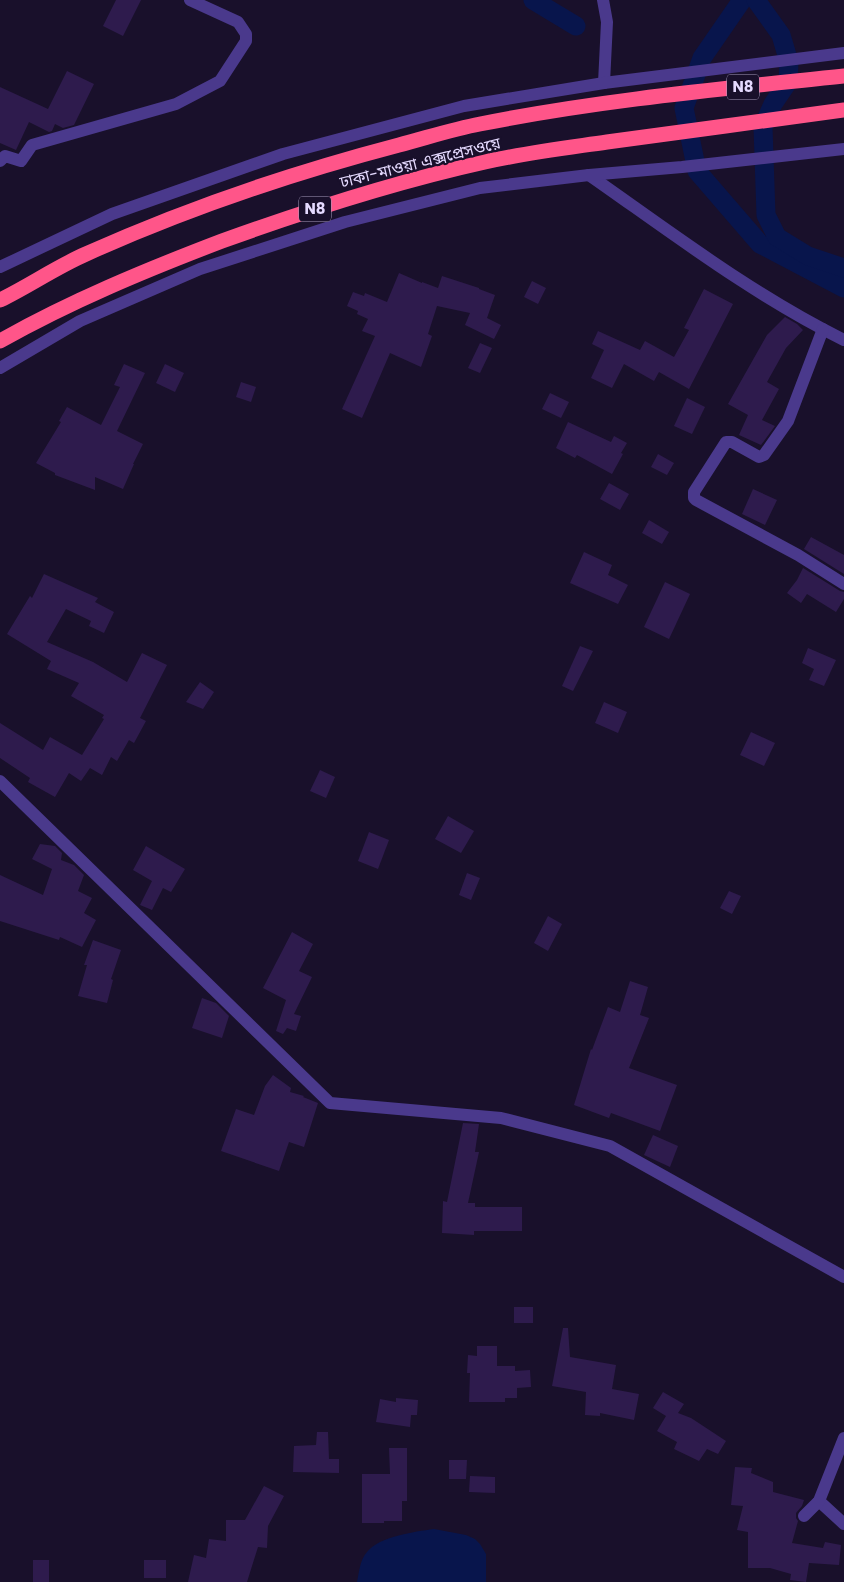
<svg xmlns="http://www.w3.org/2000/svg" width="844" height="1582" font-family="Poppins,'Noto Sans Bengali',sans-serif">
<rect width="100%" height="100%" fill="#19102b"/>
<path fill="#08154c" d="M434,1529L466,1535L475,1539L480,1544L486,1554V1582H357C359,1573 360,1559 367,1552C380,1536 414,1532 434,1529Z"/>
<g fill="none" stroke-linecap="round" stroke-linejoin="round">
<g stroke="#08154c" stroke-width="19">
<path d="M533,0L576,26"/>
<path d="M742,0L702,58L684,108L697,171L760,244L844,288"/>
<path d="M756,0L781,35L789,62L788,82L773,104L763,127L766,215L777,237L808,256L844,268"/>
</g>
</g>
<g fill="#2e1b4d">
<path d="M116,0H141L123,36L103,26Z"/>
<path d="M67,71L94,84L74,125L63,128L55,124L52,131L49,132L29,122L16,150L0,143V87L48,109Z"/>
<path d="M399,273L422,283V282L438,288L442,276L479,288V289L495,295L487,318L501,325L494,339L465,325L470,313L437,306L428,334L432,336L421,367L390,353L362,418L342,409L375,336L362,331L368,319L357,314L358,311L347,306L353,292L364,296L365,293L387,302Z"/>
<path d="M532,281L546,288L538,304L524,297Z"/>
<path d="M704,289L733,304L689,389L659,372L654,381L624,364L612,388L591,378L604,350L592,344L598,331L640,350L645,341L674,357L689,330L684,328Z"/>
<path d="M785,317L797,324L803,330L786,348L767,382L779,389L762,420L775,426L761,445L739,435L748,415L728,404L767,335Z"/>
<path d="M480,343L492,348L480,373L468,368Z"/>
<path d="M124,364L145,373L117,431L143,444L133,464H134L123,489L95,477V490L55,475V473L36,463L61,422L59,421L67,407L101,425L120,387L114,385Z"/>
<path d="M165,364L184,373L175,392L156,383Z"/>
<path d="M241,382L256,387L251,402L236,397Z"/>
<path d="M550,393L569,402L561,418L542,409Z"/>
<path d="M687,398L705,407L692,434L674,426Z"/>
<path d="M568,422L611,442L614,436L627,443L621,453L623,454L612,474L577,455L575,458L556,448Z"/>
<path d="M658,454L674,463L667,475L651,467Z"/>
<path d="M609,483L629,494L620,510L600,499Z"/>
<path d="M753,489L777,500L765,525L742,514Z"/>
<path d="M649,520L669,532L662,544L642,533Z"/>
<path d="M811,537L844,555V574L804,549Z"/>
<path d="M584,552L612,565L608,575L628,585L618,604L570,583Z"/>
<path d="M803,568L840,591L844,592V599L836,612L807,594L801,603L787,593L797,580Z"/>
<path d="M44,574L98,598L95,602L114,612L104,633L89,626L91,621L66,609L47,642L93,662L127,682L142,653L167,665L140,718L146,721L134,743L129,740L117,761L111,757L102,775L90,768L81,781L69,773L55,797L28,782L30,778L0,758V723L43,750L50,737L82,755L104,719L102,718L104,715L71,696L79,683L47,669L51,661L7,634L30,596L32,598Z"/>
<path d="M665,582L690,594L669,639L644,627Z"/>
<path d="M580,646L593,651L573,691L562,686Z"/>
<path d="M808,648L836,660L824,686L809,680L814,669L802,663Z"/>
<path d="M200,682L214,692L203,709L186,702Z"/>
<path d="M604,702L627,712L618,733L595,723Z"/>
<path d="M751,732L775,743L764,766L740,755Z"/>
<path d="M320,770L335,777L326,798L310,791Z"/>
<path d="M448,816L474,831L461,853L435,839Z"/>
<path d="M369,832L389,840L378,869L358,861Z"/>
<path d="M40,844L55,846L62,853L61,860L74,865L84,875L78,891L92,898L84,913L96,920L82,947L60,937L59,940L0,921V875L43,895L52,869L32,859Z"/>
<path d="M146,846L185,869L171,892L163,888L152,910L140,905L152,881L133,870Z"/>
<path d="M467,873L480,878L471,900L459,895Z"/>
<path d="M729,891L741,896L732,914L720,908Z"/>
<path d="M548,916L562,924L548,951L534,943Z"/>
<path d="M292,932L313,944L299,971L312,977L294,1014L301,1016L296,1031L287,1028L283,1034L276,1031L286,1000L263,988Z"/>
<path d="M93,940L121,950L111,979L113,980L107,1003L78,996L87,965H84Z"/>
<path d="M630,981L648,987L640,1015L649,1018L629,1068L677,1085L660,1131L611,1113L609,1118L574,1105L591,1049L592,1050L608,1007L620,1012Z"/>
<path d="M202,998L216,1003L229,1016L222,1038L192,1028Z"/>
<path d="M273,1075L291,1088L290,1092L304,1096L303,1097L318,1103L304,1147L289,1142L279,1171L221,1151L236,1109L254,1115L265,1086Z"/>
<path d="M463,1123L479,1124L475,1152H479L468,1203H475V1207H522V1231H474V1235L442,1233L443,1201L447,1202Z"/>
<path d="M653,1135L678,1146L670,1167L644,1155Z"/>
<rect x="514" y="1307" width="19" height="16"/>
<path d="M563,1328H568L570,1357L616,1365L612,1389L639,1394L634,1420L600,1413V1416L585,1415L586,1392L552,1386Z"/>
<path d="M477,1346H497V1366H515V1371L530,1370L531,1387L517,1388V1398H505V1402H469L470,1373H467L468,1355L477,1356Z"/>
<path d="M663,1392L684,1404L678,1413L691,1418L726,1441L718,1454L707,1449L699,1461L674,1449L677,1442L657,1431L666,1416L653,1408Z"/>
<path d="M396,1398L418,1400L417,1415H411L410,1427L376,1422L380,1399L396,1402Z"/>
<path d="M317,1432H328L329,1459H339V1473L293,1472L294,1446L316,1445Z"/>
<path d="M389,1448H407V1501H402V1521H384V1523H362V1474H390Z"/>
<path d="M449,1460H467L466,1479H449Z"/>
<path d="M735,1467L752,1468L751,1473L773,1482V1492L804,1500L802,1506L796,1513V1518L798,1521L792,1543L823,1548L825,1542L841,1545L839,1565L809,1563L806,1582L790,1580L791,1574L770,1568H748V1532L737,1530L743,1506L731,1505Z"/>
<path d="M470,1476L495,1477V1493L469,1492Z"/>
<path d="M264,1486L284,1496L268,1526L267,1548L258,1547L247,1582H188L194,1555L206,1558L209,1539L226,1541V1520H245Z"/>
<rect x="33" y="1560" width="16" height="22"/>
<rect x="144" y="1560" width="22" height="18"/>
</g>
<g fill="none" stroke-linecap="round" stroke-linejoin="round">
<g stroke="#4a398c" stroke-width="12">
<path d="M603,0L607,22L604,83"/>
<path d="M0,161L5,156L21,161L32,145L176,104L220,81L246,41V34L238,22L190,0"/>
<path d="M589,175C672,233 753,295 844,340"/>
<path d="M0,267L112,214L283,154L464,106L604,83L844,53"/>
<path d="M823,329L788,421L764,455L759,457L732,442H726L694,492V498L696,500L798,555L844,584"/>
<path d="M0,368L80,321L200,269L345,222L480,188L589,175L682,167L844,149"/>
<path d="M0,781L330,1103L501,1118L610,1146L844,1277"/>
<path d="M819,1501L844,1524"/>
<path d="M804,1516L819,1501L844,1438"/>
</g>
<g stroke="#ff5589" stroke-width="15">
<path d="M0,300C29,286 56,267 86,254C186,209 292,173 399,145C426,138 453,129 480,124C600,100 722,89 844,76"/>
<path d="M0,341C71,301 146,270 222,241C308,210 395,182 485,162C525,153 566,148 607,142C686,131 765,121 844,110"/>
</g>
</g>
<g text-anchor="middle" stroke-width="4.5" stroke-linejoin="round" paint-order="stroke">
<g fill="#19102b" stroke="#a89dbf" stroke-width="1">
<rect x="727" y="74.5" width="32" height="25" rx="4"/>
<rect x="299" y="196.5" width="32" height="25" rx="4"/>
</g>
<g font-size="15" font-weight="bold" fill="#e5daff">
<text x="743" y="92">N8</text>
<text x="315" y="214">N8</text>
</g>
<g font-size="16" fill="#e5daff" stroke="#19102b">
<text transform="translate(420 162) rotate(-14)" y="6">ঢাকা-মাওয়া এক্সপ্রেসওয়ে</text>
</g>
</g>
</svg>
